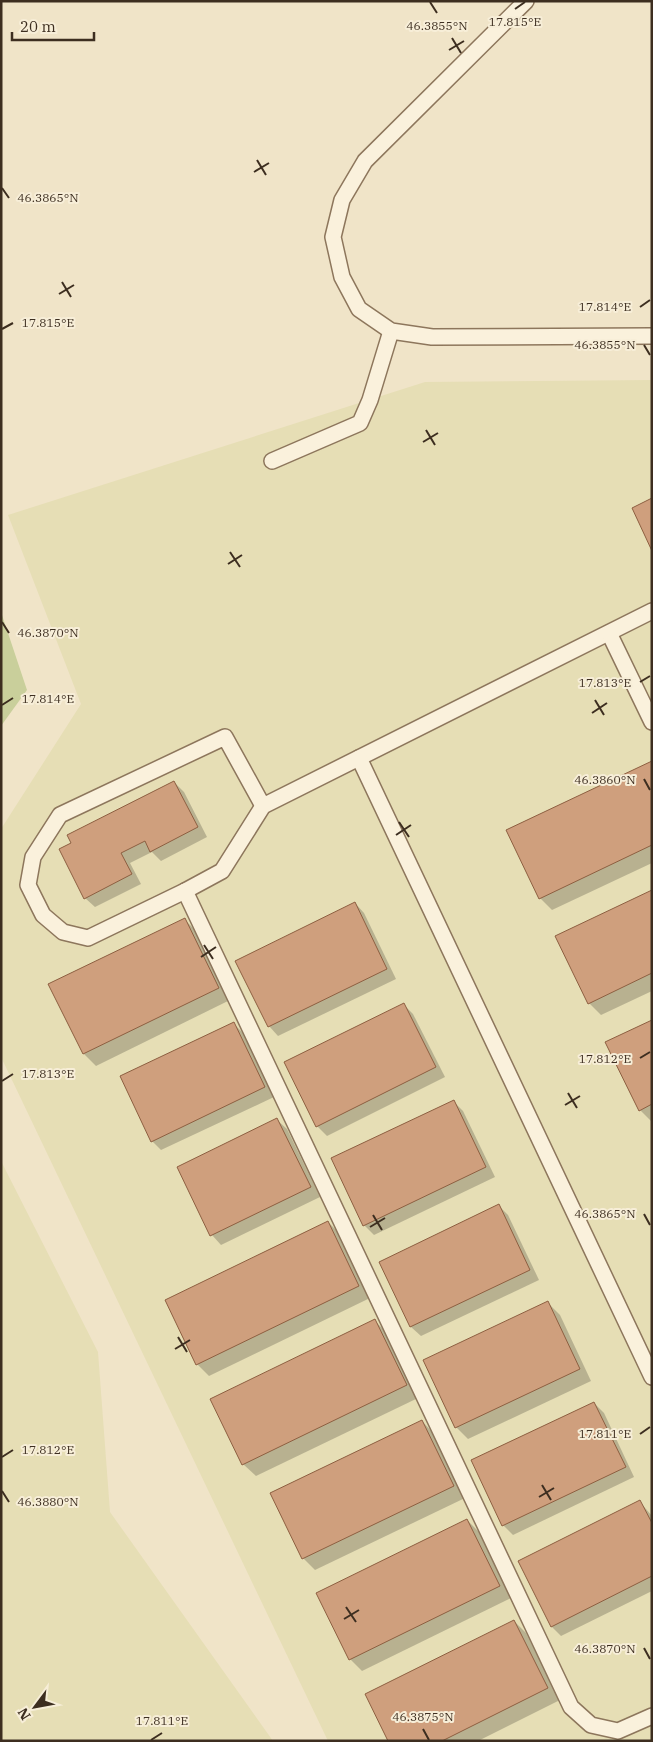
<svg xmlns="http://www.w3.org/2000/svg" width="653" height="1742" font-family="'IBM Plex Serif',serif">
<rect width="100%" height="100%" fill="#f0e4c8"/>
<g fill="#e6deb5">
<path d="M652,380V1741H328L1,1057V829L81,704L8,515L425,382Z"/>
<path d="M1,1161L98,1352L110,1512L273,1741H1Z"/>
</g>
<path fill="#c9cf9b" d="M1,612L27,690L1,726Z"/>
<g fill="#0003">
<path d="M652,762V863L552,910L540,898Z"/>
<path d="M174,782L184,792L207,837L161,861L152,852L130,863L141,884L95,907L85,898Z"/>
<path d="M652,892V991L601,1015L589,1003Z"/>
<path d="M355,903L364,913L396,979L278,1036L269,1026Z"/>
<path d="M184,919L196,931L230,1000L96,1066L84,1054Z"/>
<path d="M403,1004L413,1014L445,1077L327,1136L317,1126Z"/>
<path d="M652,1021V1122L640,1110Z"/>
<path d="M234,1024L243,1033L274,1097L161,1150L152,1141Z"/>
<path d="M454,1102L463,1111L495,1177L374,1235L364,1225Z"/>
<path d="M277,1120L287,1129L320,1197L221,1245L212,1235Z"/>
<path d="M499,1206L508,1215L539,1280L421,1336L411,1327L380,1262Z"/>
<path d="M328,1222L340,1234L370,1298L209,1376L197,1364Z"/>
<path d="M548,1303L560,1315L591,1381L468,1439L456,1427Z"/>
<path d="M375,1321L387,1333L418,1398L256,1476L243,1464Z"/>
<path d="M594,1403L604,1413L634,1477L513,1535L503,1525Z"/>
<path d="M422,1421L434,1434L465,1498L315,1570L303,1558Z"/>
<path d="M640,1502L652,1516V1591L561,1636L552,1627Z"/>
<path d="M467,1520L479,1532L511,1598L362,1671L350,1659Z"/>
<path d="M514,1621L526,1633L560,1700L478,1741H390Z"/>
</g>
<g fill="#cf9f7d" stroke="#8d5f41">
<path d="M652,498V551L632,508Z"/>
<path d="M652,761V845L539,899L506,830Z"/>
<path d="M174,781L198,827L150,852L145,841L121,853L132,874L84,899L59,849L71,843L67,835Z"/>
<path d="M652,890V973L588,1004L555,936Z"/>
<path d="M355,902L387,969L268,1027L235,961Z"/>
<path d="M185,918L219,988L83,1054L48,984Z"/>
<path d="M404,1003L436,1067L316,1127L284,1062Z"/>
<path d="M652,1020V1104L639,1111L605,1042Z"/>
<path d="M234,1022L265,1087L151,1142L120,1076Z"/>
<path d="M454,1100L486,1167L363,1226L331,1158Z"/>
<path d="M277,1118L311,1187L210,1236L177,1167Z"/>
<path d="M499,1204L530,1270L410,1327L379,1262Z"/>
<path d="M328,1221L359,1286L196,1365L165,1300Z"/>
<path d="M548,1301L580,1369L455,1428L423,1360Z"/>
<path d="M375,1319L407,1385L242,1465L210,1399Z"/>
<path d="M594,1402L626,1467L502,1526L471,1460Z"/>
<path d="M422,1420L454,1486L302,1559L270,1493Z"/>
<path d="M640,1500L652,1523V1576L551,1627L518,1561Z"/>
<path d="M467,1519L500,1586L349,1660L316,1593Z"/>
<path d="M514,1620L548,1688L442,1741H388L365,1694Z"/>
</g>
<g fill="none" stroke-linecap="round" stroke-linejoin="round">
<g stroke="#8d765c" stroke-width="18">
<g id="service">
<path d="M526,1L365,161L342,200L333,237L342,277L359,309L391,331L432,337L652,336"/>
<path d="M272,461L360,423L370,400L391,331"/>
<path d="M652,611L263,806L222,871L185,891L571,1707L591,1725L618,1731L652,1716"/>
<path d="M609,633L652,722"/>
<path d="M359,758L652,1377"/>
<path d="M185,891L88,938L63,932L43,915L28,885L33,857L60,815L225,737L263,806"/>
</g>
</g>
<use href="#service" stroke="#faf1dc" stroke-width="15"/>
</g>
<path fill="none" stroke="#3d2e20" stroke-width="2" d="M430,2L437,13M515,9L525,2M452,38L461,53M449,50L464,41M257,160L266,175M254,172L269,163M2,188L9,198M62,282L71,297M59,294L74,285M640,307L650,300M2,329L13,323M644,345L650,355M426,430L435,445M423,442L438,433M230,552L240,567M228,564L242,555M2,622L9,633M640,682L650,676M595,700L604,715M2,705L13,698M592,713L607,703M644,779L650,790M399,822L409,837M396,835L411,825M204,945L213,959M201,957L216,947M640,1058L650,1052M2,1081L13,1074M568,1093L577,1108M565,1105L580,1096M644,1214L650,1225M373,1215L382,1230M370,1227L385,1218M178,1337L187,1352M175,1349L190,1340M640,1434L650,1427M2,1457L13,1450M542,1485L551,1500M2,1491L9,1502M539,1497L554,1488M346,1607L356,1622M344,1619L359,1610M644,1648L650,1659M423,1729L429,1740M151,1740L162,1733"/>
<g font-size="12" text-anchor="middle" fill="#3d2e20" stroke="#f7eed8" stroke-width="4" stroke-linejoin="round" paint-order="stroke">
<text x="515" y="26">17.815°E</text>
<text x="437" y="30">46.3855°N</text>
<text x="48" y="202">46.3865°N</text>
<text x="605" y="311">17.814°E</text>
<text x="48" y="327">17.815°E</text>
<text x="605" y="349">46.3855°N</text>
<text x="48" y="637">46.3870°N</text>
<text x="605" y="687">17.813°E</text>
<text x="48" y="703">17.814°E</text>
<text x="605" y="784">46.3860°N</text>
<text x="605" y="1063">17.812°E</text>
<text x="48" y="1078">17.813°E</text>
<text x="605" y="1218">46.3865°N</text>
<text x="605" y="1438">17.811°E</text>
<text x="48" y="1454">17.812°E</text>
<text x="48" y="1506">46.3880°N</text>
<text x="605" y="1653">46.3870°N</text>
<text x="423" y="1721">46.3875°N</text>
<text x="162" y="1725">17.811°E</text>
</g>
<rect width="653" height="1742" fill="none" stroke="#3d2e20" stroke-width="5"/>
<g transform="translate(35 1707) rotate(238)" stroke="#f7eed8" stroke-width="4" paint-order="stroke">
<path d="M0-4L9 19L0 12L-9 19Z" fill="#3d2e20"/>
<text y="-8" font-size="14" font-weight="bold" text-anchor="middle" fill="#3d2e20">N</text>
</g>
<path d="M12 32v8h82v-8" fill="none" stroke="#3d2e20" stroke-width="2.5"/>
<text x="20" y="32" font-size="15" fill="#3d2e20" stroke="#f7eed8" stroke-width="4" paint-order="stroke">20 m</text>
</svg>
